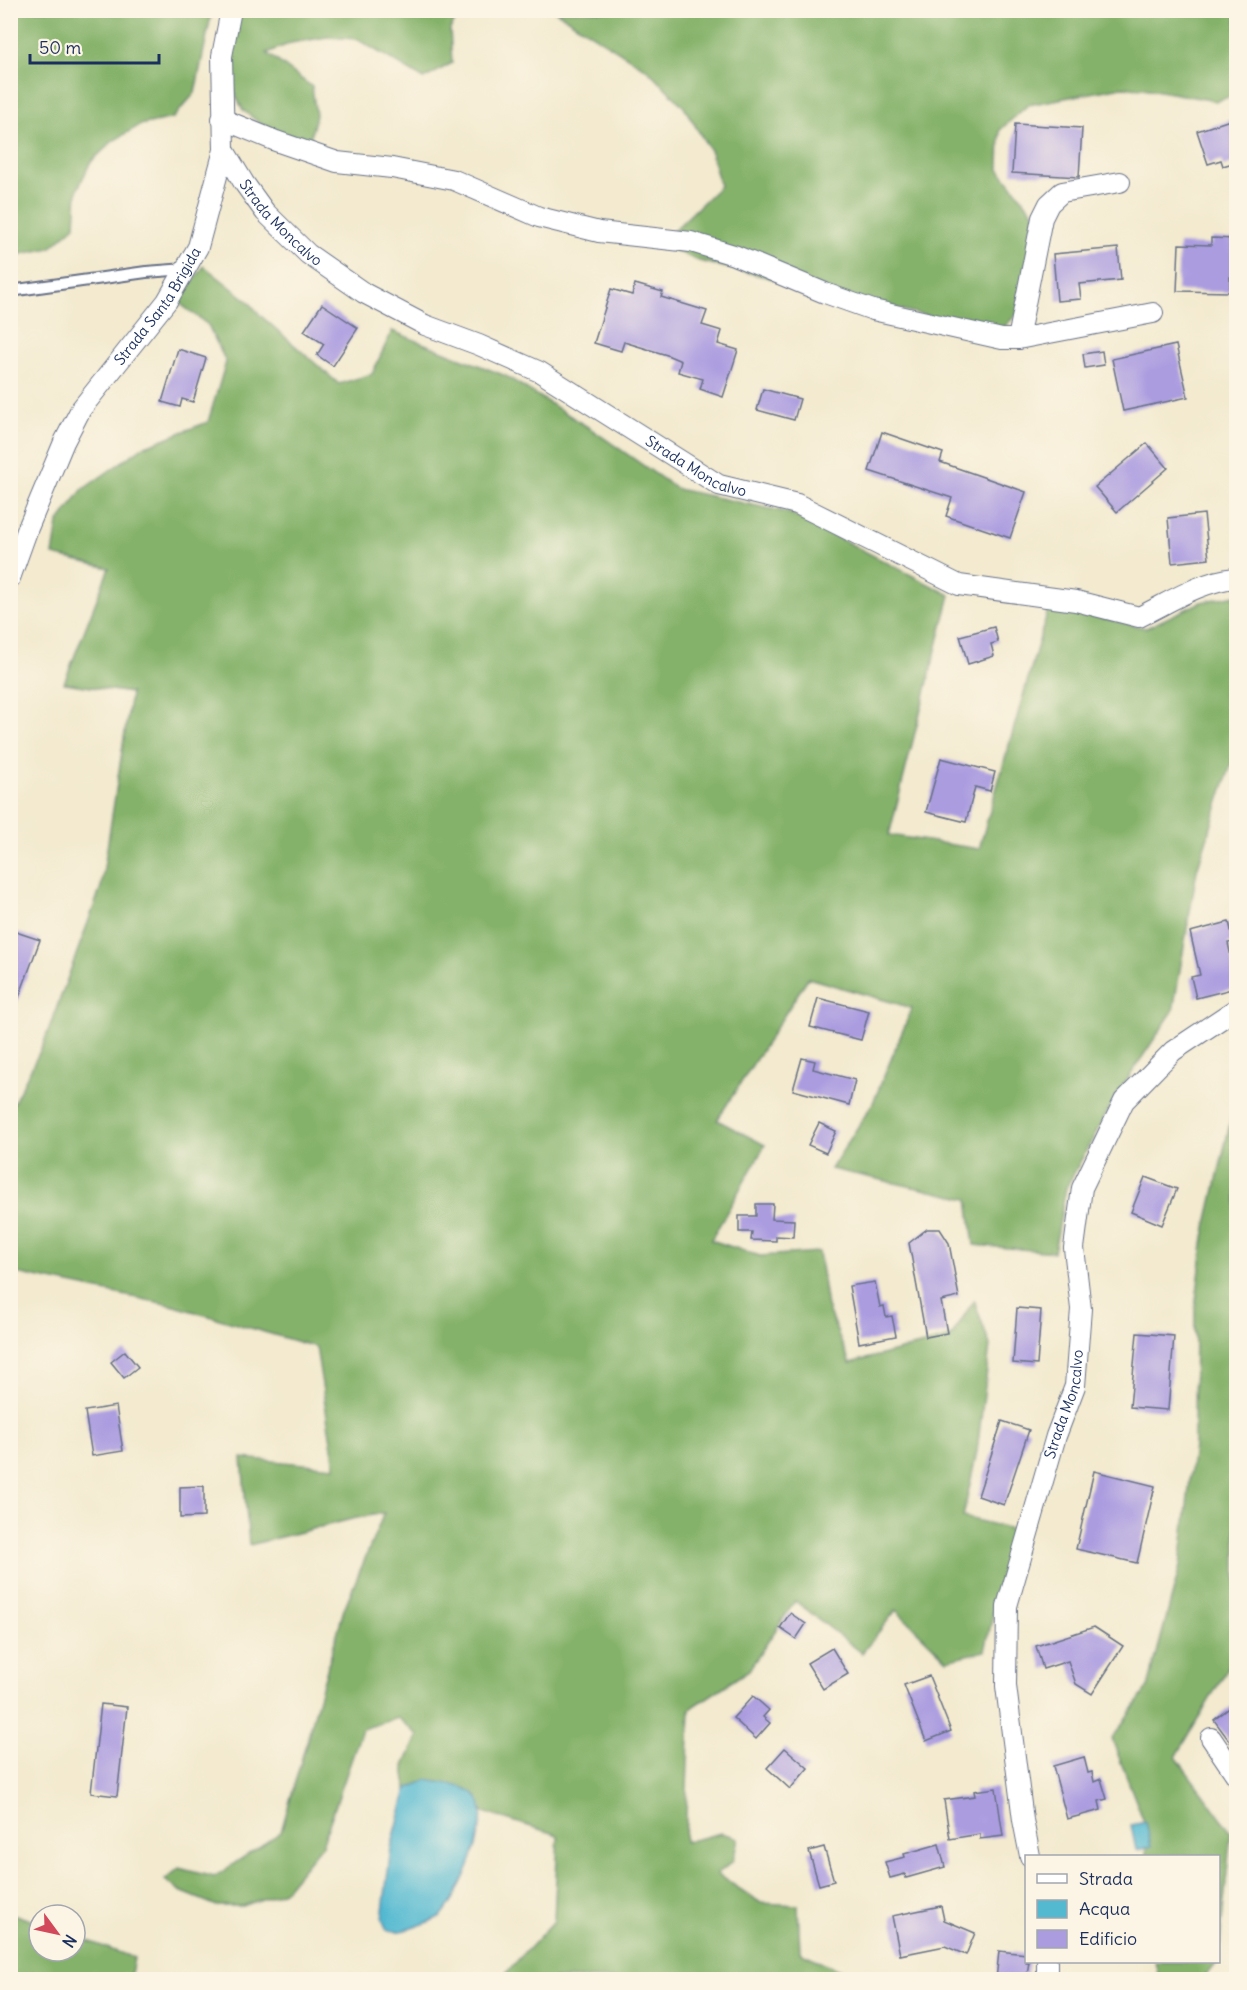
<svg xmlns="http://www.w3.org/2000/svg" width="1247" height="1990" font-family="Delius,sans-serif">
<rect width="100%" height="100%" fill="#fcf5e5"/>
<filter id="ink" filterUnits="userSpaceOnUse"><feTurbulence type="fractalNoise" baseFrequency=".0167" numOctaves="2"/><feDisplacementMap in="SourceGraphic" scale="12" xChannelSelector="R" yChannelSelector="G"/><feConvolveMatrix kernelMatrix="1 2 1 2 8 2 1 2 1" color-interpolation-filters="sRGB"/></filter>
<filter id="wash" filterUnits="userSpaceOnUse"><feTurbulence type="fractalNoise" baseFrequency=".008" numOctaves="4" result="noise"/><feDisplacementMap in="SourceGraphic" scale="24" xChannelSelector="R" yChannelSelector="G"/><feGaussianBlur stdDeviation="1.35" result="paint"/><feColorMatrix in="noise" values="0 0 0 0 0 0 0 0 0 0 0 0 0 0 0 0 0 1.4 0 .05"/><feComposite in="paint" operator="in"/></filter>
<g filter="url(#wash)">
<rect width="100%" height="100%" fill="#f3eacf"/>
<g fill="#85b26b" stroke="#507064" stroke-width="1.5">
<path d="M11,10L212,11L195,93L173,118L140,125L113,141L90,163L77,191L75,226L50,248L11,256Z"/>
<path d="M240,11H461L450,29L452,63L424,79L357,39L327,37L291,43L267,53L312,87L316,115L308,148L271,132L243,110L232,88L231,40Z"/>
<path d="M555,11H1236V95L1216,101L1143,88L1122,87L1028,105L1000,130L999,169L1036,216L1018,313L998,333L699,261L660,244L720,186L711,152L684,107L648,70Z"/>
<path d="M204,266L248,301L260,315L339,384L372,374L392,331L506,376L591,429L677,489L790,513L950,595L889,835L979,849L1049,606L1146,628L1201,602L1236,595V749L1197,870L1173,1011L1115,1098L1066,1188L1054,1252L974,1245L968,1199L831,1169L873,1103L912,1008L808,978L717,1120L765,1145L711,1240L760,1256L819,1252L827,1307L850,1363L951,1337L974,1300L990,1345L977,1451L963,1517L1012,1529L985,1651L947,1660L896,1610L862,1653L795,1601L749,1670L690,1709L685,1842L721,1833L738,1838L733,1861L717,1874L761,1903L798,1905L800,1952L854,1977V1979H506V1973L554,1921L558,1835L483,1812L477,1796L427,1780L407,1789L404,1766L418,1735L398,1718L362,1729L322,1845L284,1891L243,1906H217L180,1891L165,1880L179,1868L214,1877L281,1832L344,1609L384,1513L352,1519L249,1545L242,1458L335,1467L316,1347L171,1305L11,1272L10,1110L43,1045L101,887L131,693L64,683L109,568L53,555L58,523L82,490L143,447L208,422L226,362L208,325L178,302Z"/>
<path d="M1236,1097V1654L1176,1757L1231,1832L1219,1951L1218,1856H1146L1144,1822L1112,1739L1148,1687L1180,1566L1194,1445L1195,1309L1204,1237Z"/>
<path d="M10,1913L39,1923V1951H75V1936L134,1958L130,1979H11Z"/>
<path d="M1155,1962H1217L1202,1980L1159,1979Z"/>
</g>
<g fill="#53b9d1" stroke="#377498" stroke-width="1.5">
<path d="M427,1780C440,1783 470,1785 478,1798C492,1820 460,1895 443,1914C439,1919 408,1930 400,1931C396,1932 391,1930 387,1930L382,1919L391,1848L407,1789Z"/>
<path d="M1146,1822L1151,1847L1136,1850L1131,1825Z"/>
</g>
<g id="blocks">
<g fill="#ab9ce0">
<path d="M1236,118V162L1223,166L1221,160L1208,164L1197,131Z"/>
<path d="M1015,124L1082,128L1079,177L1012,173Z"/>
<path d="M1211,238L1236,239V277H1230V292L1177,291L1179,244L1211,245Z"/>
<path d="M1118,248L1121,280L1079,284L1081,299L1057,301L1053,254Z"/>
<path d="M635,284L663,292L661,297L707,311L702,325L722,331L718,344L738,350L723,397L700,389L703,379L678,372L681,361L667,355L624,342L621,351L594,343L611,289L632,295Z"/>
<path d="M322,304L358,328L333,366L317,355L324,344L304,331Z"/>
<path d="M1176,345L1188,397L1123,411L1112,359Z"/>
<path d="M178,349L206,358L193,402L182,399L180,407L162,402Z"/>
<path d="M1102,351L1104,365L1085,368L1083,354Z"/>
<path d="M763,389L800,399L794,420L757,410Z"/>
<path d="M882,432L943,453L940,462L1026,492L1010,538L946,516L952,498L869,471Z"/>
<path d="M1147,443L1168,468L1117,512L1095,487Z"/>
<path d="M1204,514L1209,559L1172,563L1168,518Z"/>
<path d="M994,627L998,642L991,644L994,656L968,664L960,636Z"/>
<path d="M941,758L995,772L990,791L975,787L966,822L926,812Z"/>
<path d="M1229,922L1234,942L1228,943L1236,980V988L1196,998L1191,977L1200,975L1190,932Z"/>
<path d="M10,930L40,940L12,1016H10Z"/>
<path d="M818,998L869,1011L861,1040L810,1027Z"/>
<path d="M802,1058L815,1061L813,1069L855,1080L849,1105L793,1090Z"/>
<path d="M819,1123L836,1131L826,1153L808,1145Z"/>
<path d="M1145,1177L1177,1189L1162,1225L1131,1212Z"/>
<path d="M756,1204H773L772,1219L794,1220L793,1237L776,1236V1241L751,1240L752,1232H739V1216H756Z"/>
<path d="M927,1229H940L949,1243L959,1297L941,1301L947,1333L926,1337L909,1243Z"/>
<path d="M875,1282L880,1307L884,1306L886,1317L892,1316L896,1336L859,1343L849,1286Z"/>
<path d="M1017,1308L1041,1310L1037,1365L1013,1363Z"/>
<path d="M1137,1333L1174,1336L1168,1410L1130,1407Z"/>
<path d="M125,1351L138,1367L124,1378L111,1362Z"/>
<path d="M116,1406L123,1451L92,1456L85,1411Z"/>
<path d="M1002,1421L1029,1430L1004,1505L978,1496Z"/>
<path d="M1094,1471L1155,1486L1137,1563L1076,1549Z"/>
<path d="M204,1486V1517L180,1518V1487Z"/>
<path d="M790,1613L806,1624L796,1639L780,1628Z"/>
<path d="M1094,1627L1123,1646L1092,1694L1076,1684L1068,1661L1043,1669L1036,1646Z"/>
<path d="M832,1648L848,1674L823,1689L807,1663Z"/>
<path d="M929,1676L951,1731L926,1741L904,1685Z"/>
<path d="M753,1696L769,1710L763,1717L770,1723L756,1739L733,1718Z"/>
<path d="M1236,1703V1750L1214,1720Z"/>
<path d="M101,1704L127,1707L117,1796L91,1793Z"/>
<path d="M785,1748L808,1768L790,1789L767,1768Z"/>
<path d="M1084,1757L1088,1773L1092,1772L1094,1782L1101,1779L1107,1799L1099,1801L1101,1810L1067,1819L1053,1766Z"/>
<path d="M996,1788L1003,1836L980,1839V1834L950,1839L944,1800L975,1796L974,1791Z"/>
<path d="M939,1844L945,1867L906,1878L905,1874L890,1878L885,1862L905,1857L904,1854Z"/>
<path d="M824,1847L834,1881L819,1885L809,1851Z"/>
<path d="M941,1906L944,1920L975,1933L966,1955L945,1946L900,1955L892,1916Z"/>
<path d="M999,1951L1026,1954V1962H1029L1026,1980H996Z"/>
</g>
</g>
</g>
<g filter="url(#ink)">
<use href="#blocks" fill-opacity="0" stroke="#677086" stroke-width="1.5"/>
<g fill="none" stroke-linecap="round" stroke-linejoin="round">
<g stroke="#677086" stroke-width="14">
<path id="service" d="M10,291L146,272L186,269"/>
</g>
<g stroke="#677086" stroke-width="22">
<g id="minor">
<path d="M222,119L276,141L337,162L392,168L454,180L539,217L599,232L691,242L734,255L825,293L873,310L1002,339H1018L1153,313"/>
<path id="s1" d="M224,150L244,183L265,212L308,254L364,293L425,325L479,345L540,372L719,485L797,504L959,585L1076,601L1139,617C1170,602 1201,581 1236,578"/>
<path d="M1018,339L1042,218L1049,204L1062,192L1120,182"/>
<path id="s2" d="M10,578L28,528L64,442L81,409L167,301L198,247L224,150L222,56L231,10"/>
<path d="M1211,1738L1236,1775"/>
<path id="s3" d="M1030,1856L1023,1820L1006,1686L1007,1606L1056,1436L1075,1386L1081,1309L1074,1248L1082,1188L1124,1101L1173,1051L1236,1009"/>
<path d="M1047,1980V1962"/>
</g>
</g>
<use href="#service" stroke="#fff" stroke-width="10"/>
<use href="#minor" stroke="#fff" stroke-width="20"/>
</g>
</g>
<g text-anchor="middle" stroke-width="4.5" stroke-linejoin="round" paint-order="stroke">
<g font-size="15" fill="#1b2f5e" stroke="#fcf5e5">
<text dy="5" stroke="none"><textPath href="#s1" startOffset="93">Strada Moncalvo</textPath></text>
<text dy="5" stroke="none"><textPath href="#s2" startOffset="312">Strada Santa Brigida</textPath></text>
<text dy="5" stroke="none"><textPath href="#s1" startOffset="579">Strada Moncalvo</textPath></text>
<text dy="5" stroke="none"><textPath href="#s3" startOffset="462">Strada Moncalvo</textPath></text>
</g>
</g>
<rect width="1247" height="1990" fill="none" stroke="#fcf5e5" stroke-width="36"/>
<rect x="1025" y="1855" width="195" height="108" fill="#fcf5e5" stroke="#a2a6af" stroke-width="1.5"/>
<rect x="1037" y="1874" width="30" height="9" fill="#ffffff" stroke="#a2a6af" stroke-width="1.5"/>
<text x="1079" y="1885" font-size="18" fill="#1b2f5e">Strada</text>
<rect x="1037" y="1900" width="30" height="18" fill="#53b9d1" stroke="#a2a6af" stroke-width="1.5"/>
<text x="1079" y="1915" font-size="18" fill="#1b2f5e">Acqua</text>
<rect x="1037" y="1930" width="30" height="18" fill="#ab9ce0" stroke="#a2a6af" stroke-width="1.5"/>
<text x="1079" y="1945" font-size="18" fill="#1b2f5e">Edificio</text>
<g transform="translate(57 1933) rotate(123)"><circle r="28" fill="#fcf5e5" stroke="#a2a6af" stroke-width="1.5"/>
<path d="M0-4.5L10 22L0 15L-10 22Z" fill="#d1495b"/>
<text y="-9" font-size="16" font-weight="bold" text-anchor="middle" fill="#1b2f5e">N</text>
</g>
<path d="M30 54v9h129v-9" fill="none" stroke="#1b2f5e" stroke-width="3"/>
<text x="39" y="54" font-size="18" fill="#1b2f5e" stroke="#fcf5e5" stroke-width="4.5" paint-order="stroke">50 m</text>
</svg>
